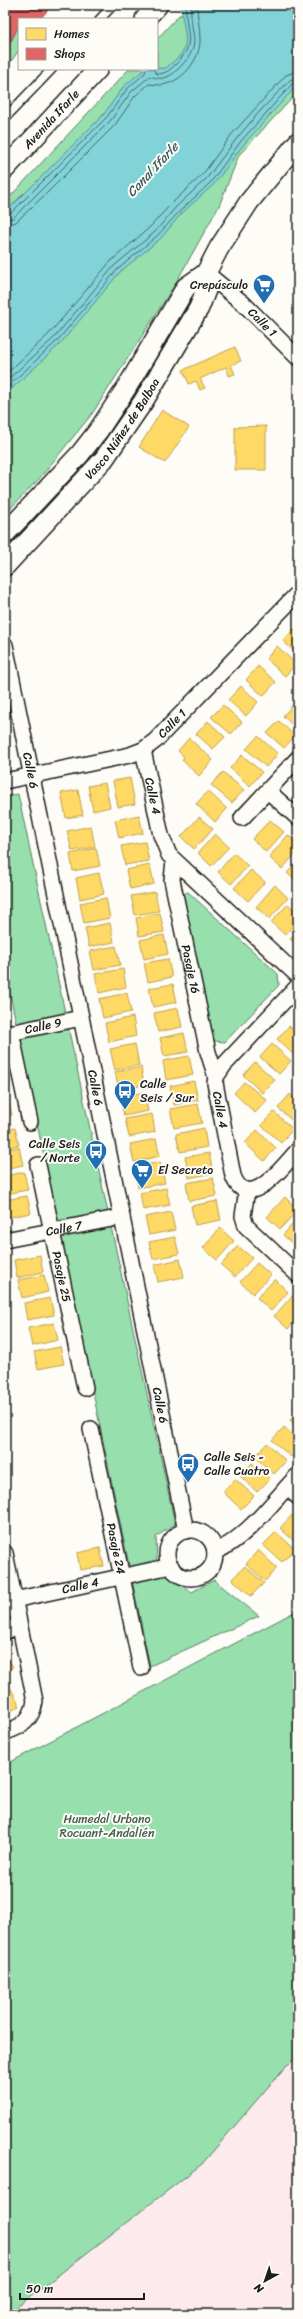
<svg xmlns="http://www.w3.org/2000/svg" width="303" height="2319" font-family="Sriracha,sans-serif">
<rect width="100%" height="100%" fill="#fdfcf7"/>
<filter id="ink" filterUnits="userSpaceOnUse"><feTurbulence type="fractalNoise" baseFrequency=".025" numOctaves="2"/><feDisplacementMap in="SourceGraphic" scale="8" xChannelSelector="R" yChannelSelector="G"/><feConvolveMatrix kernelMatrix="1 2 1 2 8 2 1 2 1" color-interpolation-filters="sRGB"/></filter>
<g filter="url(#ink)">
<path fill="#fceaed" d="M298,2057V2314H8L202,2164L286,2066Z"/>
<g fill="#97dfad" stroke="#5a7e64">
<path d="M298,5V92L239,155L219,206L174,286L92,414L39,479L5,514V215L24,193L5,213V202L129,69H157V39L179,15Z"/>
<path d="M19,25V50L5,70V38L11,41Z"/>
<path d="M18,794L175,1524L156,1537L157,1565L171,1578L192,1592L214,1580L259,1616L150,1666L5,970V797Z"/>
<path d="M188,892L278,974L279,985L225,1042L214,1041L183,894Z"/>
<path d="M298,1610V2057L286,2066L202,2164L8,2314H5V1765Z"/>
</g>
<path fill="#82d3d8" stroke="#598a8d" d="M182,5H298V84L244,144L214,184L181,214L161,238L120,272L60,344L5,395V213L104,114L124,86L145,69L166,68C171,63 178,59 182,53C191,40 180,20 182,5Z"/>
<g fill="#ffd966" stroke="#bba050">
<path d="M235,347L241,361L231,365L235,374L229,376L226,367L200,379L205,388L200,390L196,381L189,384L183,370Z"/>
<path d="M162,410L189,427L165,463L139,447Z"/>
<path d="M266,426V470H235V427Z"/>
<path d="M294,629L298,632V655L283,641Z"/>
<path d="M277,646L296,664L285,676L266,659Z"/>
<path d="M258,666L276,682L263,696L246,680Z"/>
<path d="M241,686L258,702L246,716L228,700Z"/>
<path d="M296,701L298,703V730L283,716Z"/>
<path d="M223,705L242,722L231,734L211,717Z"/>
<path d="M208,721L225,737L213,749L196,734Z"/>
<path d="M279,721L295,736L284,748L267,733Z"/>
<path d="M258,736L278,754L266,767L246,749Z"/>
<path d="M189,738L213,760L199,776L182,760L184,757L178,751Z"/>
<path d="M242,755L262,772L250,786L230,768Z"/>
<path d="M223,772L244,790L232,803L211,785Z"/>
<path d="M130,778L135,804L118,807L113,781Z"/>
<path d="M105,783L110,807L93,811L88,786Z"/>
<path d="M78,790L83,815L66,818L61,793Z"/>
<path d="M208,791L227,809L215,822L196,804Z"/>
<path d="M139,815L143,833L119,838L115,820Z"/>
<path d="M199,817L213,829L194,849L181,837Z"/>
<path d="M270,820L284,832L266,852L252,839Z"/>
<path d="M91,826L95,847L72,851L67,831Z"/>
<path d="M215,834L229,847L211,866L198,853Z"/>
<path d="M288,835L298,845V851L282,869L269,857Z"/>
<path d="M145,842L149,861L125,865L121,846Z"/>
<path d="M96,848L100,866L73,871L70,854Z"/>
<path d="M234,853L248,866L231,884L218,872Z"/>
<path d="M298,861V883L287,873Z"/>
<path d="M150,865L154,884L130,889L126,870Z"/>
<path d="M251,870L265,882L248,901L234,888Z"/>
<path d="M99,873L104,894L80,899L76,878Z"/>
<path d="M275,885L288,898L269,919L256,907Z"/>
<path d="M155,892L159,911L135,915L131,896Z"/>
<path d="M106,898L110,918L84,923L80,903Z"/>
<path d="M288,904L298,913V920L285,935L271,922Z"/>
<path d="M160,913L164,932L139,936L136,918Z"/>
<path d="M110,923L114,942L89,947L85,928Z"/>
<path d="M298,931V946L290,939Z"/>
<path d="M164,935L168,954L144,959L140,940Z"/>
<path d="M116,946L120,965L94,970L90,951Z"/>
<path d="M168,959L172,977L148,982L144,963Z"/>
<path d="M123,969L126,987L99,993L95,974Z"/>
<path d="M173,984L177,1002L153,1007L149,988Z"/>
<path d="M127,993L131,1012L103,1018L99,999Z"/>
<path d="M178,1008L182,1027L158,1032L154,1013Z"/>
<path d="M133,1017L136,1036L109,1042L105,1023Z"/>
<path d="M289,1026L298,1034V1055L296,1057L277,1039Z"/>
<path d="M184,1033L188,1052L164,1056L160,1038Z"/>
<path d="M135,1044L139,1065L115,1070L110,1049Z"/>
<path d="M272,1044L291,1061L279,1074L260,1057Z"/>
<path d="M189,1056L193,1075L166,1080L163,1061Z"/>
<path d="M255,1062L275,1080L262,1093L243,1075Z"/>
<path d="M141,1067L144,1085L119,1090L115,1072Z"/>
<path d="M194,1081L198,1100L174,1105L170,1086Z"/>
<path d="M244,1082L267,1100L255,1113L234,1093Z"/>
<path d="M144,1092L148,1111L124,1116L120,1097Z"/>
<path d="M290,1094L298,1102L297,1125L278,1108Z"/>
<path d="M8,1098L12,1115L5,1117V1099Z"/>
<path d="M198,1104L202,1123L174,1128L170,1109Z"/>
<path d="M274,1112L293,1129L281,1143L261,1125Z"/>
<path d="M152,1114L155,1132L129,1137L125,1119Z"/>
<path d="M15,1128L19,1145L5,1148V1130Z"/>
<path d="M204,1128L207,1147L180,1152L176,1134Z"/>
<path d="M257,1130L276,1148L264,1161L245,1143Z"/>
<path d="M156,1139L160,1156L134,1162L130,1144Z"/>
<path d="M19,1147L23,1165L5,1169V1150Z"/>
<path d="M209,1153L213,1173L189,1178L185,1157Z"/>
<path d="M160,1162L165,1183L138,1188L134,1167Z"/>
<path d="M24,1172L28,1190L5,1194V1176Z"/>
<path d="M213,1178L217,1196L189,1201L186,1183Z"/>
<path d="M166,1188L170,1205L143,1210L140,1193Z"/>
<path d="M27,1196L31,1213L5,1218V1200Z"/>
<path d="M285,1197L298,1210L280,1229L267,1217Z"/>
<path d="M217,1201L221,1220L195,1225L191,1206Z"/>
<path d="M171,1212L175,1230L149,1235L145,1217Z"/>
<path d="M298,1218V1245L296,1247L283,1235Z"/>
<path d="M220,1228L234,1241L217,1260L203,1248Z"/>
<path d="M175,1237L179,1254L153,1259L149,1242Z"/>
<path d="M238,1246L252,1258L235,1277L221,1265Z"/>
<path d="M40,1255L43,1272L17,1278L14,1260Z"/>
<path d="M180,1259L184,1277L158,1282L154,1265Z"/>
<path d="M257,1263L271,1275L253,1294L240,1282Z"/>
<path d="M44,1275L48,1292L22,1298L18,1280Z"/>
<path d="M275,1279L288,1292L271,1311L257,1298Z"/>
<path d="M292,1296L298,1301V1317L288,1329L274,1316Z"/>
<path d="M50,1298L54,1315L27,1320L24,1303Z"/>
<path d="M54,1323L58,1340L32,1346L28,1328Z"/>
<path d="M60,1347L64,1364L38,1369L34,1352Z"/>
<path d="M298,1412V1427L290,1420Z"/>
<path d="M284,1427L298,1439V1449L291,1457L272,1440Z"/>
<path d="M267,1443L286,1461L274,1474L255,1457Z"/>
<path d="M252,1463L270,1479L257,1492L240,1476Z"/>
<path d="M235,1479L254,1496L241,1509L223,1492Z"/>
<path d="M292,1515L298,1520V1545L280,1528Z"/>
<path d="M276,1532L295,1549L282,1562L263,1545Z"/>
<path d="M100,1548L104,1566L80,1570L77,1553Z"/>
<path d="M258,1550L277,1568L265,1581L246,1564Z"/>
<path d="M245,1566L264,1583L251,1596L232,1579Z"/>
<path d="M5,1653L13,1667L5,1672Z"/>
<path d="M7,1681L20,1706L5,1714V1682Z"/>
</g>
<path fill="#e06666" stroke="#a55050" d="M5,5H52L41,18L42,19H19V25L11,41L5,38Z"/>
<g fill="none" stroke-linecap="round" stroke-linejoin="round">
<g stroke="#456567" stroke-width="1">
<path d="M153,69L157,74C164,74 169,71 174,66C199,43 184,34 186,5"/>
<path d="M5,215L10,214L107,117L127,89L145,73L146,69"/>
<path d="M5,220L13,218L111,120L131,92L150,76C159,80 167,79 175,72C206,43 189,40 191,5"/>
<path d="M5,226L16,222L49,191L115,125L135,96L149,84C153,84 157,85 161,85C182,83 201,59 200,39C200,27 197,17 197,5"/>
<path d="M5,375L49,334L110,262L150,227L171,204L203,174L232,134L286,75L298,71"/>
<path d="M5,382L54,338L114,266L155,232L175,208L207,178L237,138L261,110L290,80L298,77"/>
<path d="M5,389L57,341L117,270L158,235L179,212L211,182L241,141L293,83L298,82"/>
</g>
<g stroke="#1c1c1c" stroke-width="11">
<g id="service">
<path d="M100,19L113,5"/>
<path d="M5,118L52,69"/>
</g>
</g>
<g stroke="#1c1c1c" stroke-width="18">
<g id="minor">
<path id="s1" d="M206,273L244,304L298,358"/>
<path id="s2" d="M5,645L186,1531"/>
<path id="s3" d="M143,750L161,835L169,855L298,976"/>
<path id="s4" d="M5,781L130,755L143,750L155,741L298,593"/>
<path d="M268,791L298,818"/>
<path d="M242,818L298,758"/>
<path id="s5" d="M174,860L172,880L208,1052L216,1077"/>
<path id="s6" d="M298,986L224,1065L216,1077L215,1083L233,1176C248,1215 285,1164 298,1150"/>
<path d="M11,1032L30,1122"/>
<path id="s7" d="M5,1034L81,1018"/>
<path id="s8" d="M38,1165L85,1388"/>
<path d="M247,1190L243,1216L246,1226L298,1275"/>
<path id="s9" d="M5,1240L122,1217"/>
<path id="s10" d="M91,1429L141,1668"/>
<path d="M287,1487L298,1497"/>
<circle cx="191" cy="1554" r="24"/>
<path d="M215,1552C247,1538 274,1500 298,1475"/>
<path d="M5,1553L35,1701C32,1720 22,1727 5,1732"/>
<path id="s11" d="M14,1600L171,1566"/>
<path d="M5,1632L19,1624"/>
</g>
</g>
<g stroke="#1c1c1c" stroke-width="22">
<g id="tertiary">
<path d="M145,19L158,5"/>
<path id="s12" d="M5,169L98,69"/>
<path d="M5,534L80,454L98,431L127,387L186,287L206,273"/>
<path id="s13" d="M5,566L104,459L143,402L199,308L206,290V273L219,248L249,202L298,142"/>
</g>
</g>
<use href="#service" stroke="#fdfcf7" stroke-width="8"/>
<use href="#minor" stroke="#fdfcf7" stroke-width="15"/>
<use href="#tertiary" stroke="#fdfcf7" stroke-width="19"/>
</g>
</g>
<defs>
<g id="supermarket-pin" transform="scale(1.15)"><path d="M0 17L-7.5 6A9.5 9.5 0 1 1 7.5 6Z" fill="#1f6fb2" stroke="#fdfcf7"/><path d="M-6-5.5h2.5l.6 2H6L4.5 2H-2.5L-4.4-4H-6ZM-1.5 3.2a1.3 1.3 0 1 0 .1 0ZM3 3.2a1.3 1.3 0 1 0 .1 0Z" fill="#fff"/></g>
<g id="bus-pin" transform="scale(1.15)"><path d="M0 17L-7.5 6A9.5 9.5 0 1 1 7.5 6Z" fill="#1f6fb2" stroke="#fdfcf7"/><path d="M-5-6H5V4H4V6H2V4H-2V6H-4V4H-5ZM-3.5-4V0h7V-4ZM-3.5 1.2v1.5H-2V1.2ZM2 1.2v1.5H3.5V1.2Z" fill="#fff"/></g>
</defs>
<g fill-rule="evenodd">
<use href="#supermarket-pin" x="264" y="285"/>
<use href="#bus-pin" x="125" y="1091"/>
<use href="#bus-pin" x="96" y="1151"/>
<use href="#supermarket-pin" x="142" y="1170"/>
<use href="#bus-pin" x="188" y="1464"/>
</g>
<g text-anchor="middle" stroke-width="4" stroke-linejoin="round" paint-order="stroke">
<g font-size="12" fill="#1c1c1c" stroke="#fdfcf7">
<text dy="4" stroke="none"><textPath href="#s12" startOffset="68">Avenida Ifarle</textPath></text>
<text dy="4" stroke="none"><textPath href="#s1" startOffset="75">Calle 1</textPath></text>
<text dy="4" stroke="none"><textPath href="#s13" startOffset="181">Vasco Núñez de Balboa</textPath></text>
<text dy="4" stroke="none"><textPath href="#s4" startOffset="181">Calle 1</textPath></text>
<text dy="4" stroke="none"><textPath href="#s2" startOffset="128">Calle 6</textPath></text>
<text dy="4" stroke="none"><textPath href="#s3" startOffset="47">Calle 4</textPath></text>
<text dy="4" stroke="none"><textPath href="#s5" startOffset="111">Pasaje 16</textPath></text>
<text dy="4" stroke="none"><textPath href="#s7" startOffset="39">Calle 9</textPath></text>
<text dy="4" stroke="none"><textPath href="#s2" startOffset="452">Calle 6</textPath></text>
<text dy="4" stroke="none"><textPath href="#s6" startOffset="156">Calle 4</textPath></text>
<text dy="4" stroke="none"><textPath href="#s9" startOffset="60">Calle 7</textPath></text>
<text dy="4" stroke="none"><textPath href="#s8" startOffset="114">Pasaje 25</textPath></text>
<text dy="4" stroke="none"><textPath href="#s2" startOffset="776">Calle 6</textPath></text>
<text dy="4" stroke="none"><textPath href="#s10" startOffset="122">Pasaje 24</textPath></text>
<text dy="4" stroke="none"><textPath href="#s11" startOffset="68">Calle 4</textPath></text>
</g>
<g font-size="12" fill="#1c1c1c" stroke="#fdfcf7" text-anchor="start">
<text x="248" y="289" text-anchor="end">Crepúsculo</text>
<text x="140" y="1088">Calle<tspan x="140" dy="14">Seis / Sur</tspan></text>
<text x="80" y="1148" text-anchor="end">Calle Seis<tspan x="80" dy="14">/ Norte</tspan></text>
<text x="158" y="1174">El Secreto</text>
<text x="204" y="1461">Calle Seis -<tspan x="204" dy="14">Calle Cuatro</tspan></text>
</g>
<g font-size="12" fill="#47604f" stroke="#fdfcf7">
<text x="107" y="1823">Humedal Urbano<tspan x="107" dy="14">Rocuant-Andalién</tspan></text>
</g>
<g font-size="13" font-style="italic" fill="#405c5e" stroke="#fdfcf7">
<text transform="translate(152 169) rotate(-47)" y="5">Canal Ifarle</text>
</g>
</g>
<rect width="303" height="2319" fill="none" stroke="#fdfcf7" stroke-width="20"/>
<rect x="10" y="10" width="283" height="2299" fill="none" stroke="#1c1c1c" stroke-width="1.5" filter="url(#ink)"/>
<rect x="18" y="18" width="140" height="52" fill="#fdfcf7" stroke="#a3a29f"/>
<rect x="26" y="28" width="20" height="12" fill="#ffd966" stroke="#a3a29f"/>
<text x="54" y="38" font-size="12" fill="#1c1c1c">Homes</text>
<rect x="26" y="48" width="20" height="12" fill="#e06666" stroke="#a3a29f"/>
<text x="54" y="58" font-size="12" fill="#1c1c1c">Shops</text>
<g transform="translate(265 2281) rotate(220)" stroke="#fdfcf7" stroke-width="3" paint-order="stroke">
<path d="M0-3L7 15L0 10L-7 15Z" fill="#1c1c1c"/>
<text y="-6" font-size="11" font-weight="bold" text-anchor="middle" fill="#1c1c1c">N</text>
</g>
<path d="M20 2293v6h124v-6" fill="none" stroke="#1c1c1c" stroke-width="2"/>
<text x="26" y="2293" font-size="12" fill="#1c1c1c" stroke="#fdfcf7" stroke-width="3" paint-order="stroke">50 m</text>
</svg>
